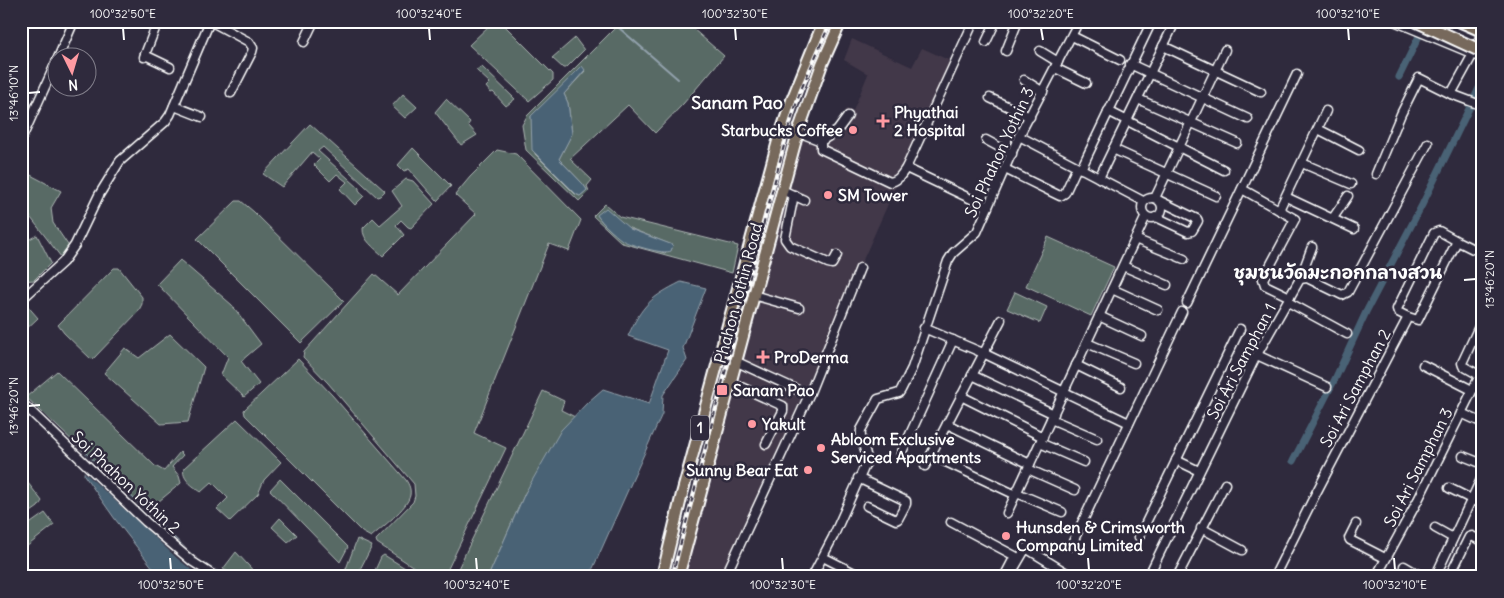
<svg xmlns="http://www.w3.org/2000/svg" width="1504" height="598" font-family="Delius,'Playpen Sans Thai',sans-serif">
<rect width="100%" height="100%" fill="#2f2a3d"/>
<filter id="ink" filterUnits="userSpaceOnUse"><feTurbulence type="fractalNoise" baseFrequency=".02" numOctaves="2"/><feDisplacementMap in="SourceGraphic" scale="10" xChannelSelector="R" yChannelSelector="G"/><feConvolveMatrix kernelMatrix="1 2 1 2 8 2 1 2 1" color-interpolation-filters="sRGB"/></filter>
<g filter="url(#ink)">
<path fill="#423849" d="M852,39L912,67L922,48L955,63L897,184L721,577H682L800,143L805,131L818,138L833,132L846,109L853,111L868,74L844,60Z"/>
<g fill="#586b65" stroke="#acb5b2" fill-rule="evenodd">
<path d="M494,21H500L553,74V80L529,101L469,45Z"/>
<path d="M622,21H684L724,56L683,104L655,133L628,105L570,159L592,180L587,186L589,191L579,201L526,150L522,125L527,116ZM585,71L564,94L568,103L572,133L559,159L583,184L587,190L580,196L575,194L535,154L531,116Z"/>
<path d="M575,38L584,50L566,68H563L552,58Z"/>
<path d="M482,67L515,99L506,106L493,92L491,93L486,87L490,83L476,70Z"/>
<path d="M403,94L417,107L405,118L392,106Z"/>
<path d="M446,99L470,122L468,125L477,135L461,145L435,112Z"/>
<path d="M310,124L385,191L380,196L377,197L323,147L318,151L359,188V190L364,196L355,205L340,189L347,182L337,174L330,181L314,165L320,159L312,152L282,187L263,174Z"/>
<path d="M413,148L451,186L437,201L409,169L404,171L398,165Z"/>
<path d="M497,150L516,154L581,220L569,251L549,244L474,433L506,448L444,577H429L377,543L376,540L413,502L415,496L414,484L328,383L303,357L304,352L374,274L398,295L476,214L455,195L470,177Z"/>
<path d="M21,170L61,191L51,208L53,223L70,248L61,257L21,205Z"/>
<path d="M406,179L413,181L434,204L411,228L408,227L401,220L396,225L404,235L383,256C375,248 362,240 363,228L373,218L380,225L402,206L392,191Z"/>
<path d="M236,201H241L254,212L344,301L301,343L197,239Z"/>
<path d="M605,204L620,217L738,246L732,273L622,243L593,216ZM597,215L672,245L665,253C638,245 613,240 597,215Z"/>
<path d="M37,235L51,263L34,280L21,281V244Z"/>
<path d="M1048,237L1114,267L1091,316L1026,286Z"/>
<path d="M180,260L232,305L261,344L241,361L259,384L244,397L221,375L228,357L157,284Z"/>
<path d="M114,268H119L142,297V304L138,312L94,358L91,359L64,333L58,325Z"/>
<path d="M1015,292L1047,307L1040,323L1007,309Z"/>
<path d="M25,303L38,318L21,334V306Z"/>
<path d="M170,334L204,367L188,422L161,424L104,373L125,348L139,358Z"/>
<path d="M298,359L332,395L406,480C409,485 411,489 410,495C408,508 381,528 371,537L362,532L245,415L244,410Z"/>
<path d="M57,371L155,466L164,471L180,452L183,455L172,467L179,476L181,483L147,511L26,397Z"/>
<path d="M543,391L564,401L561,410L575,417L525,493L488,577H454Z"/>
<path d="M237,419L281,462L264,480L258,494L230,521L217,509L228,498L212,482L201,492C193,486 181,479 184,468Z"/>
<path d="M21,474L42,501L38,507L21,519Z"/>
<path d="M280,479L348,547L340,562L270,490Z"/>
<path d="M45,513L54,525L21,551V530Z"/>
<path d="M280,518L297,535L288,542L272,527Z"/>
<path d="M357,539L372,546L356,577H343Z"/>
<path d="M236,552L259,577H238L223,569Z"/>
<path d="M384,555L418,576V577H372L381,557Z"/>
</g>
<g fill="#4a6274" stroke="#92a1ac">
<path d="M582,66L585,70L564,94L568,103L572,134L559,159L583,184L587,190L580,196L576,194L532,150L531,116Z"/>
<path d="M606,208L630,229L673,245L671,251C664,255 630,245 622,240C614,234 602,223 597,215Z"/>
<path d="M681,282L706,288L683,348L687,360L663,395L662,414L589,577H488L525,493L561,430L588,402L603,389L649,404L668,350L628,336C642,305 651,297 681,282Z"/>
<path d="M86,453L195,557L229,577H160L115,519L84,475Z"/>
</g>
<path fill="#2f2a3d" d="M84,452L175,539L199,558L229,577H201L178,559L82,470Z"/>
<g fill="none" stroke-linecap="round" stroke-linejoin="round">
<path stroke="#92a1ac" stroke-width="2" d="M618,27L678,79"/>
<g stroke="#4a6274" stroke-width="7">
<path d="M1399,77L1419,36"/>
<path d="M1293,461L1336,377L1366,312L1422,205L1483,80"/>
</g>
<g stroke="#fff" stroke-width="11">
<g id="minor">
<path d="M210,21L249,42L253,48L252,52L231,93"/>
<path d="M1394,21L1483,58"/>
<path d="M1480,21L1483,23"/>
<path d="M1072,36L1120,60"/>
<path d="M304,42L314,21"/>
<path d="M986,42L996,21"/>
<path d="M1163,46L1261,92"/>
<path d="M1006,51L1018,21"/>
<path d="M1040,51L1058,62"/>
<path d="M145,55L170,67"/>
<path d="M144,57L158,21"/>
<path d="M58,58L74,21"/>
<path d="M1130,64L1248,119"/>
<path d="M1055,68L1086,83"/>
<path d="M1024,80L1043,92"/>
<path d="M1451,94L1483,106"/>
<path d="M990,98L1030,117"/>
<path d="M1138,99L1237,143"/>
<path d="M174,106L202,117"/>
<path d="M1108,111L1224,170"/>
<path d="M1318,129L1359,150"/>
<path d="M798,132L821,141L837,131L848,116"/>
<path d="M1019,136L1143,201"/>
<path d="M21,140L58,58"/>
<path d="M986,140L1012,154"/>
<path d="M821,141V149L890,182C898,181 901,175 906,168L974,21"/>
<path d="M1113,149L1216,196"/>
<path d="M1302,163L1351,184"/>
<path d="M906,168L988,207"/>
<path d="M1005,169L1060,196L1065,193L1077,167"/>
<path d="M1081,169L1152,21"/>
<path d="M1376,174L1401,114L1419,78L1451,94L1473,54L1483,30"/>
<path d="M1099,178L1173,26"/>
<path d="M1242,189L1295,219L1263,279L1265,285L1290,297"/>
<path d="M782,190L804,200"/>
<path d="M794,195L785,239L790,246L828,263L832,264L837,255"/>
<path d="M1286,197L1354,229"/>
<circle cx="1152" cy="208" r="10"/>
<path d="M1155,198L1225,50"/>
<path d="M1279,210L1326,111"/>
<path d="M1156,217L1188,232L1192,231L1198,221L1197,219L1158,200"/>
<path d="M1333,218L1348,196"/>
<path d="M1135,239L1184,259"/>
<path d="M1457,241L1439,231L1434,233L1397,309L1398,312L1408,317L1418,320L1457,241L1473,249"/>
<path d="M1123,266L1167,285"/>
<path d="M1300,279L1312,247"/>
<path d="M1112,289L1158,310"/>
<path d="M753,295L799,308"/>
<path d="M21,300L63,262L75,245L99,195L120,161L165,122L170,115L210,21"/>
<path d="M1288,302L1347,334"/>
<path d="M1187,303L1297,74"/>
<path d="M1099,316L1142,336"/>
<path d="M924,328L983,353L1129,423"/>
<path d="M1087,343L1134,363"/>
<path d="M1257,355L1327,387"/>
<path d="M735,361L800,391"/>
<path d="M1076,365L1121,387"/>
<path d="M1423,365L1472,390"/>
<path d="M972,375L1054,414"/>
<path d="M1479,375L1463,366L1462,363L1483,318"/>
<path d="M730,382L783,406V411L766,444"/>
<path d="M961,396L1043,437"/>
<path d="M21,402L146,522L193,562L216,577"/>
<path d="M1461,413L1483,423"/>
<path d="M1051,419L1097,439"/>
<path d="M947,424L1030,464"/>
<path d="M1040,443L1084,462"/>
<path d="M901,454L953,340"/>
<path d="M931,455L1016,495"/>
<path d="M1463,456L1483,464"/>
<path d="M1176,460L1199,471"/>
<path d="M925,466L1001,320"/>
<path d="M1028,469L1075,490"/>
<path d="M858,478L906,501V504L898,519L896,520L867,506"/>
<path d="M1449,488L1483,505"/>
<path d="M1017,493L1062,512"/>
<path d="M1007,513L1146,216"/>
<path d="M951,522L1015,556L1004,577"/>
<path d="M1356,524L1349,538L1350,540L1385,558"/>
<path d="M1201,528L1242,550"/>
<path d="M1435,528L1453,538"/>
<path d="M1139,537L1240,329"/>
<path d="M1071,546L1182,312"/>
<path d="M823,557L862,577"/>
<path d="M1404,566L1423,577"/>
<path d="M725,577L809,395L860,268"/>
<path d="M812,577L833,537L867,461C867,450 859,441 861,430L878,399L899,393L901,390L912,368L948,261L953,253L977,232L1019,136L1079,21"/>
<path d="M1009,577L1026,548L1073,577"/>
<path d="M1148,577L1255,358L1300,279L1307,278L1342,295L1348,292L1428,143"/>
<path d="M1177,577L1225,484"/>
<path d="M1274,577L1315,495L1408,317"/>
<path d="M1376,577L1418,500L1483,369"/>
<path d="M1435,577L1483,475"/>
<path d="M1449,577L1469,537L1472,536L1483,542"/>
</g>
</g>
<g stroke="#fff" stroke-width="14">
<g id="major">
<path d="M662,577L682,494L778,141L792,100L824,21"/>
<path d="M678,577L798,132L822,64L841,21"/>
</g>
</g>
<use href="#minor" stroke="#2f2a3d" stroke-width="8"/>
<use href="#major" stroke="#77695c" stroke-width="10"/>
<g stroke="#fff" stroke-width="4">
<path id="rail" d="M672,577L788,130L800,92L831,21"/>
</g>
<use href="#rail" stroke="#2f2a3d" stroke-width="2" stroke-dasharray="5.5" stroke-linecap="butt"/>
<g stroke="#fff" stroke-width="15" stroke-linecap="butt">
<g id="highway-bridge">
<path d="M1416,21L1483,52"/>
<path d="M1460,21L1483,31"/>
</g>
</g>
<use href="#highway-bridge" stroke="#77695c" stroke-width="11"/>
</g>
</g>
<path fill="none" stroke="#fff" stroke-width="2" d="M123,28L124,40M429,28L430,40M735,28L736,40M1041,28L1043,40M1348,28L1349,40M28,93L40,92M1464,280L1476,279M28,406L40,405M170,558L171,570M476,558L477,570M782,558L783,570M1088,558L1089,570M1394,558L1395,570"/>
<g fill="#ff9aa2" stroke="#2f2a3d" stroke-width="2">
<path d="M880.5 113.5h5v5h5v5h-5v5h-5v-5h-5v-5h5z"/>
<circle cx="853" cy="130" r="5"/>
<circle cx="828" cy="195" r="5"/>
<path d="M760.5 349.5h5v5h5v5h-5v5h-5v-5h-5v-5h5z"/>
<rect x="716" y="384" width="12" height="12" rx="2.5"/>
<circle cx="752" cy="424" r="5"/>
<circle cx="821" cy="448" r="5"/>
<circle cx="808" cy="470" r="5"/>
<circle cx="1006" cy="536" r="5"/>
</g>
<g text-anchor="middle" stroke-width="5" stroke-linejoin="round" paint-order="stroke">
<rect fill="#2f2a3d" stroke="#c1bfc5" stroke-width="1" x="691" y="415.5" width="18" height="25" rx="4"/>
<g font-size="15" font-weight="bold" fill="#fff">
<text x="700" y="433">1</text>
</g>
<g font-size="16" font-weight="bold" fill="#fff" stroke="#2f2a3d" text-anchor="start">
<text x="894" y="118">Phyathai<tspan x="894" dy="18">2 Hospital</tspan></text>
<text x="843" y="136" text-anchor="end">Starbucks Coffee</text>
<text x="838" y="201">SM Tower</text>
<text x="774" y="363">ProDerma</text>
<text x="733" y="396">Sanam Pao</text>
<text x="762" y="430">Yakult</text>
<text x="831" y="445">Abloom Exclusive<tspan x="831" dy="18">Serviced Apartments</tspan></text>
<text x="798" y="476" text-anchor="end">Sunny Bear Eat</text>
<text x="1016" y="533">Hunsden &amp; Crimsworth<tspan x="1016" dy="18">Company Limited</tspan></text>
</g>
<g font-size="16" fill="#fff" stroke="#2f2a3d">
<text transform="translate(999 152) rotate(-65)" y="6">Soi Phahon Yothin 3</text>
<text transform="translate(738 293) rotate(-75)" y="6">Phahon Yothin Road</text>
<text transform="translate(1241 361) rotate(-62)" y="6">Soi Ari Samphan 1</text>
<text transform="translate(1355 388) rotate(-62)" y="6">Soi Ari Samphan 2</text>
<text transform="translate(1418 467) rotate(-63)" y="6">Soi Ari Samphan 3</text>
<text transform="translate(126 482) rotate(43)" y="6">Soi Phahon Yothin 2</text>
</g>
<g font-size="18" font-weight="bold" fill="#fff" stroke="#2f2a3d">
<text x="737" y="109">Sanam Pao</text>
<text x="1338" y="279">ชุมชนวัดมะกอกกลางสวน</text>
</g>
</g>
<rect width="1504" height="598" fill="none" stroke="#2f2a3d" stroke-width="55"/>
<g transform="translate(72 72) rotate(175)"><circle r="24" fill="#2f2a3d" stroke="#827f8b"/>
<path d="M0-4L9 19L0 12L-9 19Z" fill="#ff9aa2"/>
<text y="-8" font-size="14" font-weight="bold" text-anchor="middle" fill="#ffffff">N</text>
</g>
<rect x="28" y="28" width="1448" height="542" fill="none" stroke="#fff" stroke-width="2"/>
<g font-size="12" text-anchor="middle" fill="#fff">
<text x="123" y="18">100°32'50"E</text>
<text x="429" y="18">100°32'40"E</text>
<text x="735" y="18">100°32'30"E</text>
<text x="1041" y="18">100°32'20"E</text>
<text x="1348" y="18">100°32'10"E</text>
<text transform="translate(14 93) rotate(-90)" y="4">13°46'10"N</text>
<text transform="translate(1490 279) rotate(-90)" y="4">13°46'20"N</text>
<text transform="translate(14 406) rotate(-90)" y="4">13°46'20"N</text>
<text x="171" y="589">100°32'50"E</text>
<text x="477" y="589">100°32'40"E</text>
<text x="783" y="589">100°32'30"E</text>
<text x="1089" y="589">100°32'20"E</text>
<text x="1395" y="589">100°32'10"E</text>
</g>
</svg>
